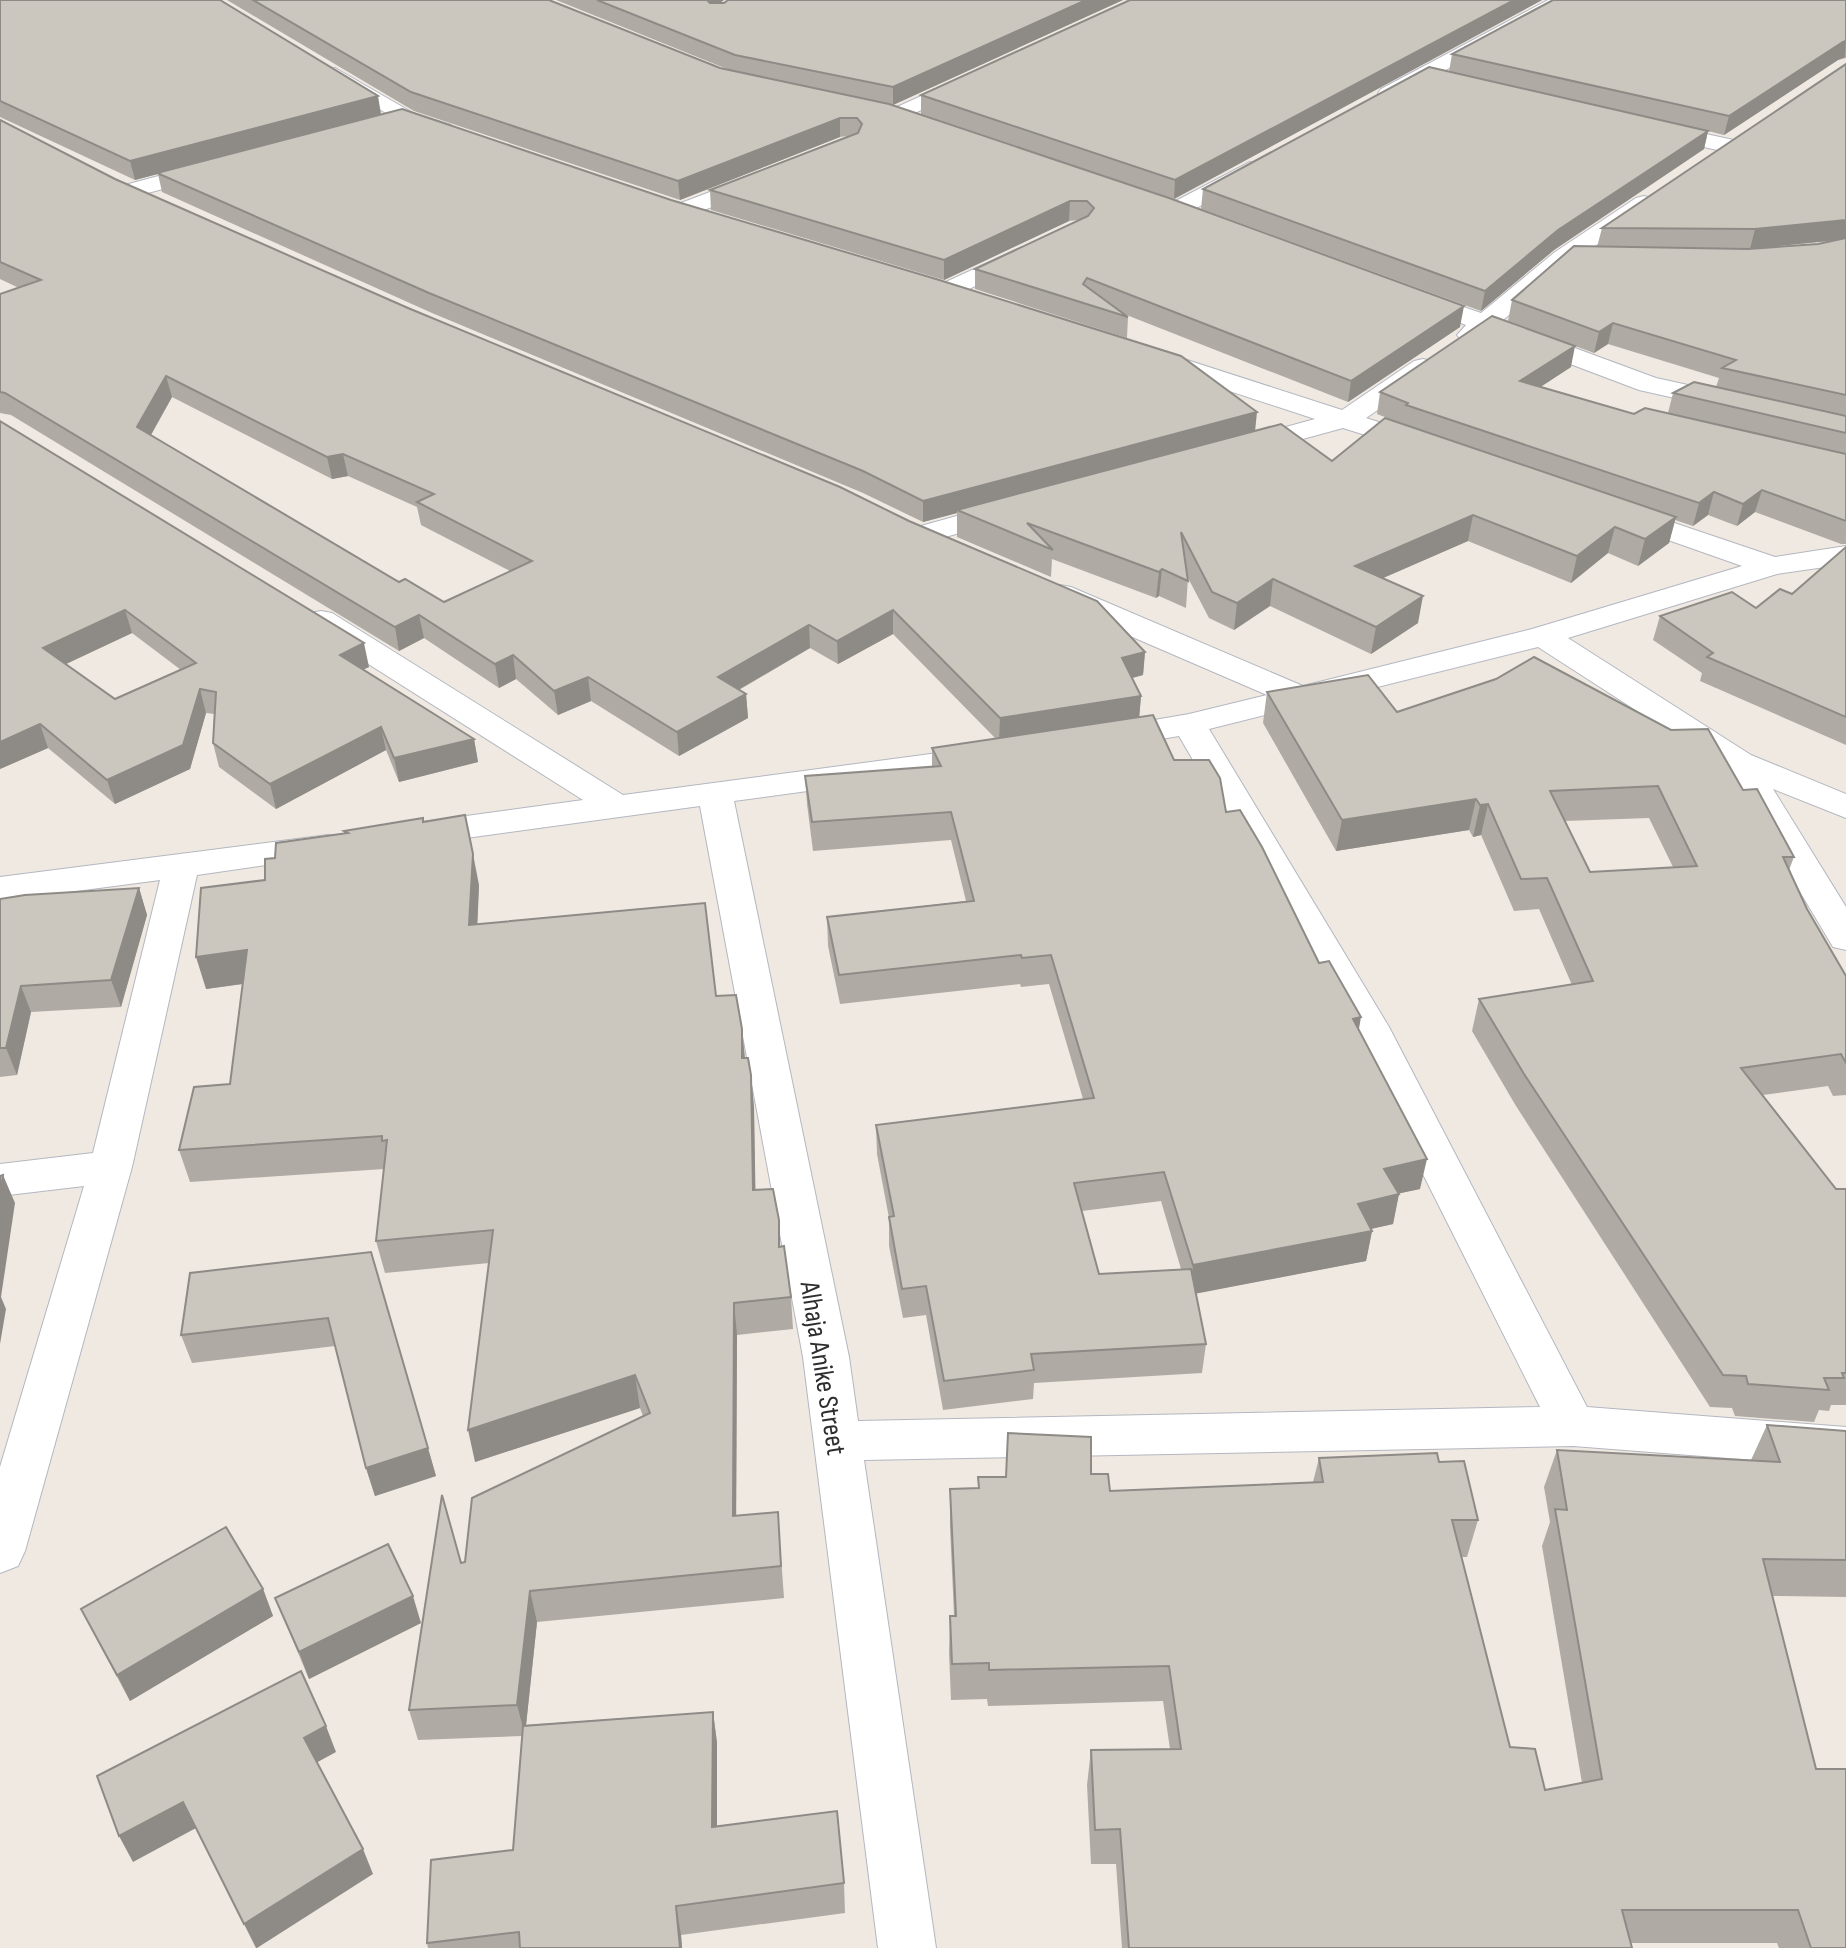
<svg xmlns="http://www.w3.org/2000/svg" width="1846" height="1948" font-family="'Sofia Sans Condensed',sans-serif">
<rect width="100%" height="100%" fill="#efe9e1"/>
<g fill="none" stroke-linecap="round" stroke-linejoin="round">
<g stroke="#b4b7c1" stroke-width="2">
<g id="minor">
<path d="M1548,0H1571L1569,4L1395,97H1381L1378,93L1381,89Z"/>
<path d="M335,68L413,113L451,125L454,130L451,135L443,136L399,121L328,78L325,74L328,70Z"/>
<path d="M970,74L977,76L980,80L977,84L902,119H888L884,115L888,111Z"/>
<path d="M1656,123L1738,141L1741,146L1738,151L1730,153L1648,134L1645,129L1648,124Z"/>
<path d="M211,162L219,164L222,169L219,174L129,198L121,196L118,191L121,186Z"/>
<path d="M1250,162L1258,164L1261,169L1258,174L1184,215H1168L1164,210L1168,205Z"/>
<path d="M760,173L768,175L771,180L768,185L689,216H673L669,211L673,206Z"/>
<path d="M1644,196L1652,198L1655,203L1652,208L1571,262L1502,321L1656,378L1738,396L1741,402L1738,408L1728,410L1639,390L1488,333C1478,341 1473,343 1461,340L1457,335L1466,325L1405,302L1402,297L1405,292L1414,290L1481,313L1555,252L1636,198Z"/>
<path d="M1022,247L1030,249L1034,254L1030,259L955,296L946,298L937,296L934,291L937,286Z"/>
<path d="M1156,350L1342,410L1414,361L1423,359L1432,361L1436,367L1432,373L1366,418L1432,439L1436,445L1432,451L1422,453L1343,428L1244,455L1234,453L1230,447L1234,441L1315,419L1147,364L1143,358L1147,352Z"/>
<path d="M1007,502L1017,505L1022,511L1017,517L920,544L910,541L905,535L910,529Z"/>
<path d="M1624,506L1775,557L1846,546V564L1777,574L1568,638L1751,755L1846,794V818L1773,789L1846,907V950L1833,947L1727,769L1538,647L1209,729L1389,1027L1587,1407L1846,1427V1467L1573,1446L864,1460L936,1948H878L803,1357L700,806L415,845L402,842L397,834L402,826L415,823L583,800L310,627L305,620L310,613L321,611L332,613L623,795L983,747L995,750L1000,757L995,764L983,767L734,801L849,1357L858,1421L1540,1407L1349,1027L1179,736L1108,748L1096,745L1091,738L1096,731L1108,728L1189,714L1267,695L1049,601L1045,594L1049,587L1060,585L1071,587L1303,686L1532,629L1742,566L1614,521L1609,515L1614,509Z"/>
<path d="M328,835L341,838L346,846L341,854L197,875L132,1167L25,1551L18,1566L0,1573V1467L84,1186L0,1196V1164L93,1153L160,880L0,901V877Z"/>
</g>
</g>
<use href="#minor" fill="#fff" fill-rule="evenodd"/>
</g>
<g fill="#afaba4" fill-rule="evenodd">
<path d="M0,0L381,114L1255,431L1332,461L1403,424L1377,414L1380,392L1571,367L1540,387L1634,414L1668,413L1673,393L1716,387L1719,378L1608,344L1594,353L1508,321L1512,300L1597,247L1602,228L1846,64V544H1841L1755,512L1737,526L1708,515L1693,526L1675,520L1669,543L1638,566L1608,553L1571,583L1468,541L1383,578L1418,623L1371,654L1270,606L1234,630L1209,618L1188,578L1186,608L1159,596L1156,598L1052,559L1051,577L957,537V513L923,522L863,493L432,313L162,192L158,174L135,180L0,117ZM1832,241L1818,244L1757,248Z"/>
<path d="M227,0H549L720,68L732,71L556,0H724L719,3H724L728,0H1123L893,105L1460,327L1348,402L1124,314L1128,317L1127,338L975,289V269L1078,220L1069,221L944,280L711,210L710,190L847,136L840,137L680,200L414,111Z"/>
<path d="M1130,0H1542L1174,199L921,114V95Z"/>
<path d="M1846,0V58L1838,60L1724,135L1708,131L1704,149L1554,250L1481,311L1201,209L1203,189L1449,72L1452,54Z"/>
<path d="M0,120L115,179L1145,652L1143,675L1132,678L1141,696L1139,717L1174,760L1226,812L1319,963L1359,1029L1420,1189L1399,1193L1393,1224L1371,1229L1372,1231L1366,1261L1196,1293L1206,1344L1202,1373L1034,1383L1033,1399L943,1410L926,1315L903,1318L889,1246V1218L877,1154L876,1125L1083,1099L1049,984L1021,987L1020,984L840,1004L828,946L827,917L966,901L951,840L813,851L807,804L805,776L932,767V748L996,739L893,634L838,664L810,648L739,690L746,694L748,718L679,756L591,701L558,715L516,679L499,688L424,638L399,651L11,415L0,413V294L19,288L0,279ZM172,397L332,479L348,476L417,507L421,525L510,571L444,602L399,582L151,435ZM1161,1201L1181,1269L1099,1274L1082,1211Z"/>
<path d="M0,421L369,667L363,669L474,739L478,762L399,782L386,750L276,809L219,767L213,743L214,714L206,713L190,769L115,804L48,748L0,769ZM132,633L181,670L115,699L66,664Z"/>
<path d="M1846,547V745L1700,681L1702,673L1653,640L1660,616L1756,608L1792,594Z"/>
<path d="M1267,692L1397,712L1743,790L1794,857L1789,870L1807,909L1846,976V1095L1833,1096L1828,1086L1763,1095L1836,1189H1846V1405H1831L1829,1411L1819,1410L1814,1422L1735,1416L1732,1408L1710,1407L1516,1106L1472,1031L1479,999L1572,985L1539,909L1514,911L1481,835L1473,837L1469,830L1336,851L1263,723ZM1649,818L1673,867L1590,872L1565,821Z"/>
<path d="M423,822L479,885L477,925L716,996L742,1029L745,1058L751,1075L754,1108L755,1190L779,1220L780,1247L791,1297L793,1329L737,1335L736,1515L780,1543L784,1598L537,1622L526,1725L713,1712L717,1743V1826L844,1883L845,1913L681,1935L682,1948H428L427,1943L513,1850L522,1736L418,1740L409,1710L461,1563L465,1562L643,1416L640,1408L475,1462L489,1263L385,1273L376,1241L384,1169L190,1182L179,1150L230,1084L243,984L206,989L275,858L345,834L344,831Z"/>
<path d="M139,888L147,915L121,1007L31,1012L17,1075L0,1077V899Z"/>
<path d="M371,1252L436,1476L375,1496L366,1468L335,1346L192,1363L181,1335Z"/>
<path d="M1767,1425L1846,1431V1597L1772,1596L1846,1948H1779L1777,1943H1631L1632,1948H1122L1116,1864H1091L1087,1785L1091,1750L1170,1749L1163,1701L988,1706L987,1699L951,1700L949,1653L950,1616H954L950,1526V1489L978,1488V1477L1091,1474L1110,1491L1313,1482L1319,1458L1439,1462L1478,1520L1467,1557H1461L1510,1747L1545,1790L1582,1783L1542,1546L1550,1522L1544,1487L1557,1450L1751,1460Z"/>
<path d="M263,1589L273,1616L130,1701L95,1636L81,1609Z"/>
<path d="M275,1598L421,1623L309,1679Z"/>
</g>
<g fill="#8e8b86">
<path d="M705,0H724L705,14Z"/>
<path d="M1086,0H1123L893,105V87Z"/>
<path d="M1514,0H1542L1174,199L1175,180Z"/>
<path d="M1846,41L1845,57L1838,60L1724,135L1729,116L1843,42Z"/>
<path d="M378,96L381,114L135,180L130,161Z"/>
<path d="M840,118V137L680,200L678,181Z"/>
<path d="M1708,131L1704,149L1554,250L1481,311L1485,291L1558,230Z"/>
<path d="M1070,201L1069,221L944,280V260Z"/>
<path d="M1846,220V239L1750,249L1755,229Z"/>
<path d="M1464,306L1460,327L1348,402L1351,381Z"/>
<path d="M1613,323L1608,344L1594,353L1599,332Z"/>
<path d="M1575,346L1571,367L1516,403L1520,381Z"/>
<path d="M166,376L172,397L143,449L137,427Z"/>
<path d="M1257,412L1255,432L957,510V513L923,522V501Z"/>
<path d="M343,454L348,476L332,479L327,457Z"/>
<path d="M1762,490L1755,512L1737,526L1743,504Z"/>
<path d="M1714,492L1708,515L1693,526L1699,503Z"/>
<path d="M1473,515L1468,541L1351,592L1355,566Z"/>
<path d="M1676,517L1669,543L1638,566L1645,539Z"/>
<path d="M1615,527L1608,553L1571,583L1577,556Z"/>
<path d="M1162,569L1159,596L1156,598L1159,572Z"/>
<path d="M1273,579L1270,606L1234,630L1237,603Z"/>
<path d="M1423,596L1418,623L1371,654L1376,627Z"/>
<path d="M125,610L132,633L51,671L43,648Z"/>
<path d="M893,610V634L838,664L837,641Z"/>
<path d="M419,615L424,638L399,651L395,627Z"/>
<path d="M809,625L810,648L719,701L718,677Z"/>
<path d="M364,643L369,667L346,678L340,655Z"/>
<path d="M1145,652L1143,675L1121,681L1122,658Z"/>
<path d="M513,655L516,679L499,688L495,664Z"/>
<path d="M588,677L591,701L558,715L554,691Z"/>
<path d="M200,689L206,713L190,769L115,804L107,780Z"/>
<path d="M746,694L748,718L679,756L677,732Z"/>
<path d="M1141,696L1139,720L999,742L1000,718Z"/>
<path d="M40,724L48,748L0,769V742Z"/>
<path d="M381,727L386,750L276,809L270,784Z"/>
<path d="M474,739L478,762L399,782L394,758Z"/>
<path d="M1476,799L1469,830L1336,851L1342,820Z"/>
<path d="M1488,804L1481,835L1473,837L1480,805Z"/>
<path d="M473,854L479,885L476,957L469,925Z"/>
<path d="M139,888L147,915L121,1007L111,980Z"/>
<path d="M247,950L256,982L206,989L196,957Z"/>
<path d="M21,986L31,1012L17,1075L6,1048Z"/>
<path d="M1361,1017L1356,1046L1353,1019Z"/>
<path d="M742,1029L745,1061L742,1058Z"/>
<path d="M751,1075L754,1108L756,1222L753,1190Z"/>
<path d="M1427,1159L1420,1189L1378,1198L1384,1169Z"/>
<path d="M3,1175L15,1203L1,1297L6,1309L0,1344V1195Z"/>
<path d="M1399,1194L1393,1224L1352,1233L1358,1204Z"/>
<path d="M1372,1231L1366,1261L1189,1295L1193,1265Z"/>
<path d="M734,1303L737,1335L736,1547L733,1516Z"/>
<path d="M635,1375L640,1408L475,1462L468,1430Z"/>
<path d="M428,1448L436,1476L375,1496L366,1468Z"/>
<path d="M263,1589L273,1616L130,1701L117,1675Z"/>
<path d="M530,1591L537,1622L525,1735L517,1705Z"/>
<path d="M413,1596L421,1623L309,1679L299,1652Z"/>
<path d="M713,1712L717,1743V1857L712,1827Z"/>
<path d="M326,1726L336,1752L314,1764L304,1738Z"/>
<path d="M183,1802L196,1828L133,1862L119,1836Z"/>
<path d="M363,1849L373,1874L257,1948H256L244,1924Z"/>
<path d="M676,1906L681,1935L682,1948H680Z"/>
</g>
<g fill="#cbc7bf" stroke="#8e8b86" stroke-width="2" fill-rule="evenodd">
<path d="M0,0H220L378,96L130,161L0,101Z"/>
<path d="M253,0H549L720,68L889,104L1169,198L1464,306L1351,381L1087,278L1083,284L1128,317L975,269L1088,216L1094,208L1087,201H1070L944,260L710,190L858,133L862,124L857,118H840L678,181L411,92Z"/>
<path d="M597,0H707L710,3H724L728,0H1086L893,87L735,55Z"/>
<path d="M1130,0H1514L1175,180L921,95Z"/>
<path d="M1553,0H1846V41L1843,42L1729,116L1452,54Z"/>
<path d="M1846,64V220L1755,229L1602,228Z"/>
<path d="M1429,67L1708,131L1558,230L1485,291L1203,189Z"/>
<path d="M402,109L671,200L936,279L1181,356L1257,412L923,501L863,471L429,293L157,173Z"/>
<path d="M0,120L115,179L408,308L840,487L909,521L1097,601L1145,652L1122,658L1141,696L1000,718L893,610L837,641L809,625L718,677L746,694L677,732L588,677L554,691L513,655L495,664L419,615L395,627L5,393L0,392V294L41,280L0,262ZM166,376L327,457L343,454L434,494L417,502L532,561L444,602L405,579L399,582L137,427Z"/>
<path d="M1846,238V395L1722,368L1736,360L1613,323L1599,332L1512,300L1574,246L1748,249L1818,244Z"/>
<path d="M1492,316L1575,346L1520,381L1634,414L1645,408L1846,454V521L1762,490L1743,504L1714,492L1699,503L1406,405L1408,403L1380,392Z"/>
<path d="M1694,382L1846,416V433L1673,393Z"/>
<path d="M1385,418L1676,517L1645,539L1615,527L1577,556L1473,515L1355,566L1423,596L1376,627L1273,579L1237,603L1212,592L1181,532L1188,581L1162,569L1159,572L1027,523L1053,550L957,510L1281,424L1332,461Z"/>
<path d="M0,421L364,643L340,655L474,739L394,758L381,727L270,784L213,743L216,692L200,689L183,745L107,780L40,724L0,742ZM125,610L196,663L115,699L43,648Z"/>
<path d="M1846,547V717L1707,657L1713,653L1660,616L1732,592L1756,608L1780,589L1792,594Z"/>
<path d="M1534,657L1671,730L1708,729L1743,790L1757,789L1794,857H1783L1807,909L1846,976V1063L1841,1054L1741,1068L1836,1189H1846V1373H1842L1844,1378H1824L1829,1390L1748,1384L1746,1376L1723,1375L1524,1074L1479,999L1593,981L1547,878L1521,879L1488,804L1480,805L1476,799L1342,820L1267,692L1368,675L1397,712L1496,679ZM1658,786L1697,866L1590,872L1550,791Z"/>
<path d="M1153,715L1174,760H1209L1220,778L1226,812L1240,810L1262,847L1319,963L1329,961L1361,1017L1353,1019L1427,1159L1384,1169L1399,1194L1358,1204L1372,1231L1193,1265L1164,1172L1074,1183L1099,1274L1191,1269L1206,1344L1031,1354L1034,1370L944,1381L926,1286L902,1289L889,1217L894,1216L876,1125L1094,1098L1051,955L1022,958L1021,955L839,975L827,917L974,901L951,812L812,822L805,776L941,766L932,748Z"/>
<path d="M465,815L473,854L469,925L705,903L716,996L736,995L742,1029V1058H748L751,1075L753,1190L773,1189L779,1220V1247L784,1246L791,1297L734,1303L733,1516L778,1512L781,1566L530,1591L517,1705L409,1710L442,1495L461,1563L465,1562L472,1498L650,1413L635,1375L468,1430L493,1230L376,1241L387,1140L382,1141V1136L179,1150L194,1087L230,1084L247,950L196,957L201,888L265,880V859L275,858L276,843L348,833L344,831L423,818V822Z"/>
<path d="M139,888L111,980L21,986L6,1048H0V899L25,895Z"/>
<path d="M3,1175L0,1195V1176Z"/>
<path d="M371,1252L428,1448L366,1468L328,1318L181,1335L190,1273Z"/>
<path d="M1767,1425L1846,1431V1560L1763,1559L1816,1769H1846V1948H1811L1798,1910H1622L1632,1948H1129L1120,1829L1095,1830L1091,1750L1181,1749L1169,1666L989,1670V1663L952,1664L950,1616H956L950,1489L979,1488L978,1477H1006L1008,1433L1091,1437V1474H1108L1110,1491L1323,1482L1319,1458L1437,1453L1439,1462L1464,1461L1478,1520H1452L1510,1747L1535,1749L1545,1790L1602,1779L1555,1509L1567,1510L1557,1450L1780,1462Z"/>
<path d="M226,1527L263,1589L117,1675L81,1609Z"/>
<path d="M388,1544L413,1596L299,1652L275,1598Z"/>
<path d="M301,1671L326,1726L304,1738L363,1849L244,1924L183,1802L119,1836L97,1776Z"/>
<path d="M713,1712L712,1827L837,1811L844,1883L676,1906L680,1948H520L519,1932L427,1943L431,1860L513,1850L523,1726Z"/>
</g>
<g text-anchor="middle" stroke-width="7" stroke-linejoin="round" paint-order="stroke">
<g font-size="28" fill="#2e2e2e" stroke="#fff">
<text transform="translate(824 1368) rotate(81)" y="10">Alhaja Anike Street</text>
</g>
</g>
</svg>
